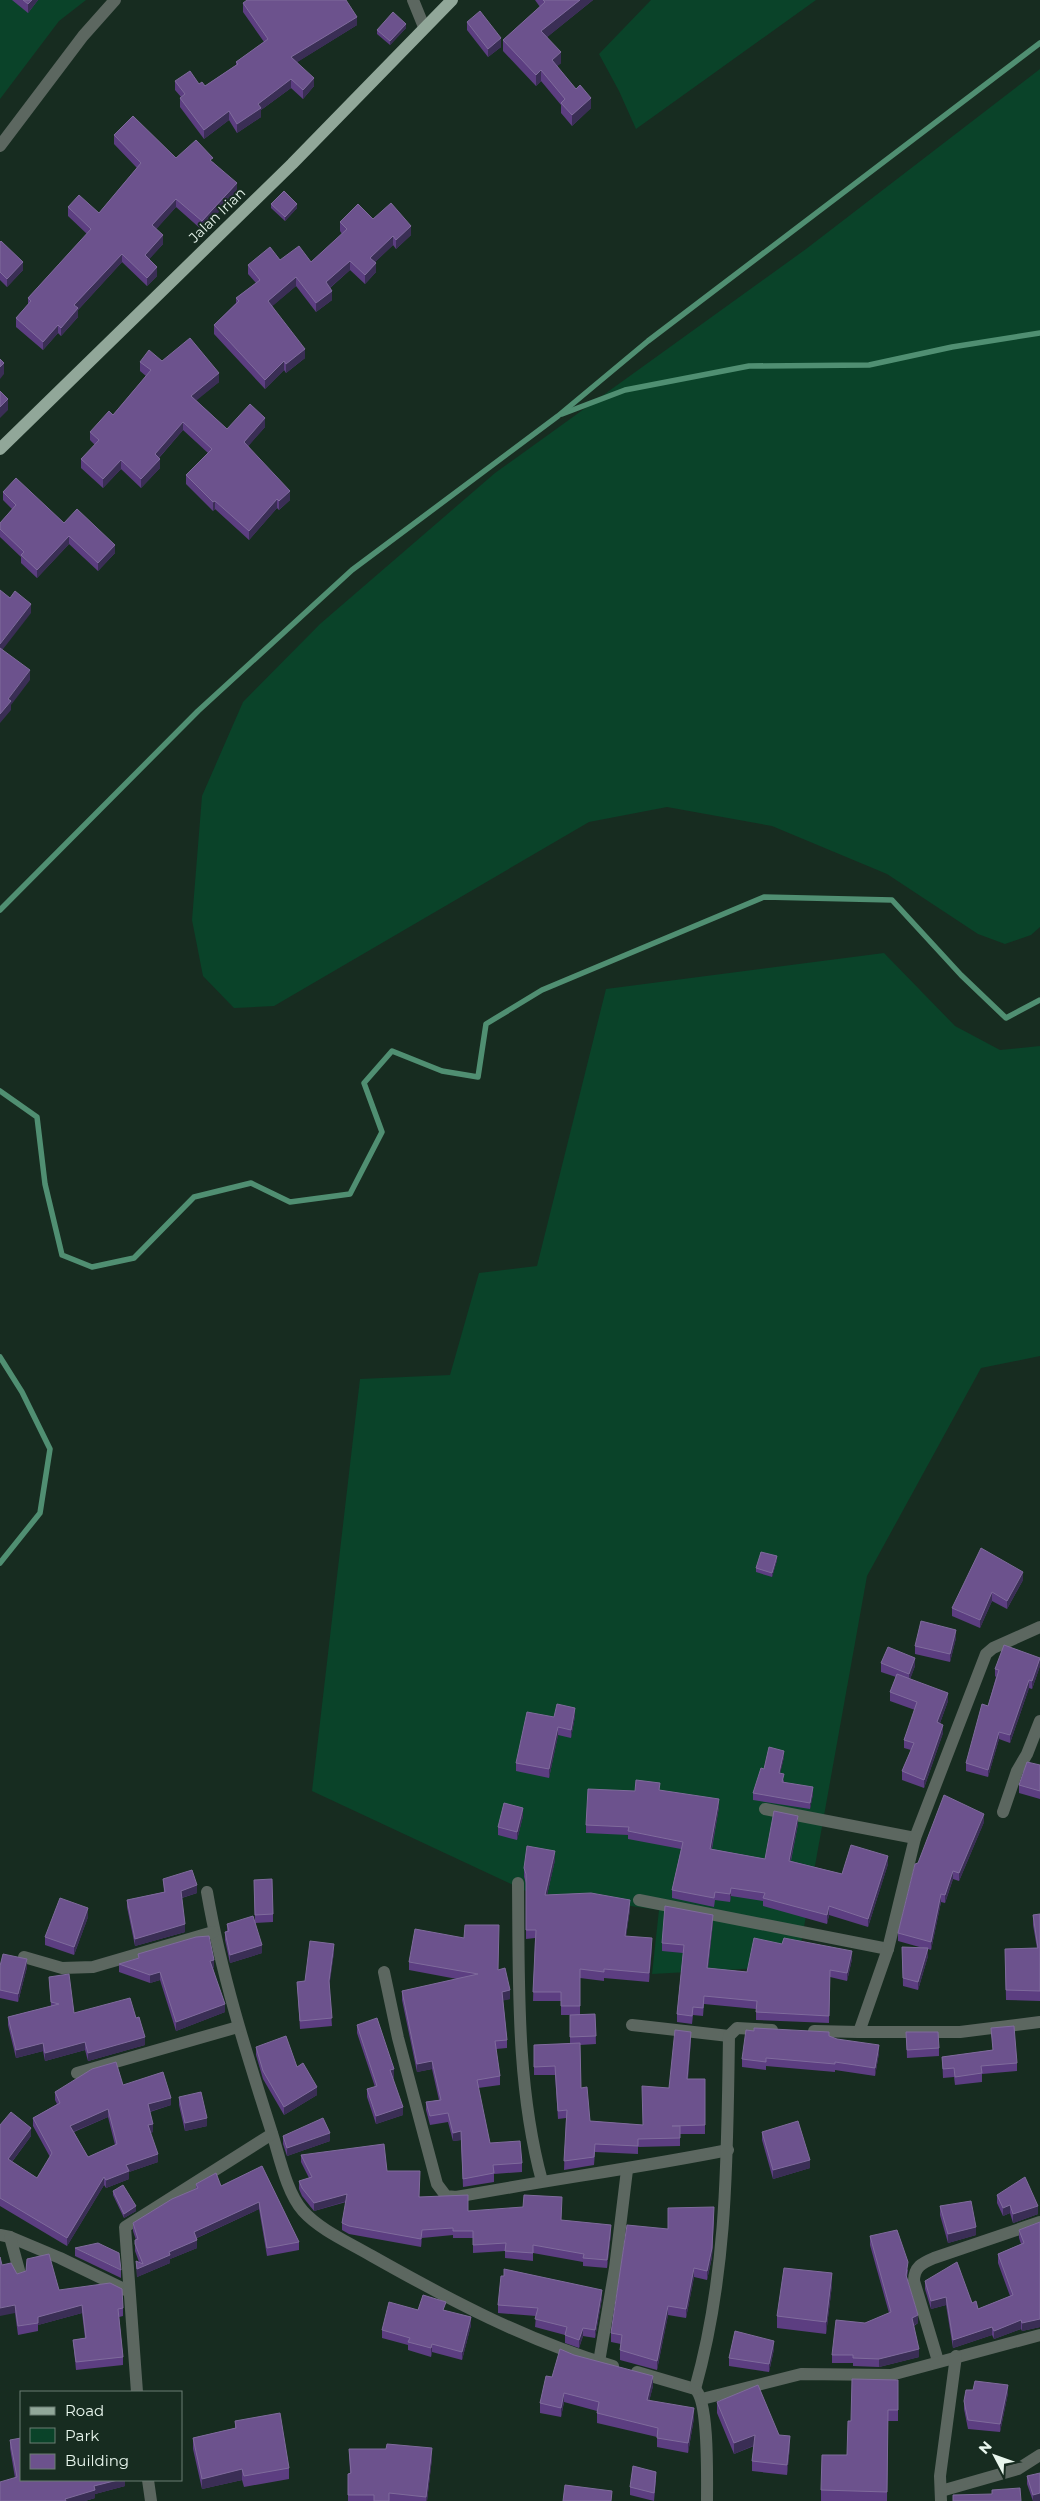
<svg xmlns="http://www.w3.org/2000/svg" width="1040" height="2501" font-family="Montserrat,sans-serif">
<rect width="100%" height="100%" fill="#172c20"/>
<g fill="#0a4329">
<path d="M0,0H86L59,21L0,99Z"/>
<path d="M651,0H816L636,129L619,91L599,54Z"/>
<path d="M1040,69V927L1031,935L1005,944L978,934L887,874L772,826L667,807L589,822L274,1006L234,1008L203,976L192,920L202,796L243,702L320,624L495,473L806,249Z"/>
<path d="M884,953L955,1026L1000,1050L1040,1046V1356L981,1368L867,1576L797,1966L652,1974L659,1910L526,1891L312,1791L360,1379L450,1375L479,1273L537,1266L606,989Z"/>
</g>
<g fill="none" stroke-linecap="round" stroke-linejoin="round">
<g stroke="#508f72" stroke-width="5.5">
<path d="M562,414L625,390L749,366L869,365L952,347L1040,333"/>
<path d="M0,910L198,711L352,570L558,416L648,341L1040,43"/>
<path d="M0,1091L37,1117L45,1184L62,1255L92,1267L134,1258L194,1197L251,1183L290,1202L350,1194L382,1132L364,1083L392,1051L442,1071L478,1077L486,1024L542,990L764,897L892,900L961,975L1006,1018L1040,1000"/>
<path d="M0,1357L22,1392L50,1449L40,1513L0,1563"/>
</g>
<g stroke="#5c6760" stroke-width="12">
<path d="M413,0L424,27"/>
<path d="M0,146L83,36L115,0"/>
<path d="M765,1809L915,1838"/>
<path d="M1003,1812L1017,1771L1027,1754L1040,1721"/>
<path d="M518,1883C519,1982 516,2086 542,2181"/>
<path d="M207,1892C221,1973 246,2052 271,2130C279,2154 286,2192 303,2211C320,2230 350,2243 372,2256C450,2300 527,2341 613,2366"/>
<path d="M639,1900L888,1949"/>
<path d="M24,1957L62,1968L93,1967L213,1932"/>
<path d="M384,1972L398,2038L437,2184L446,2196L456,2197C547,2180 638,2168 728,2150"/>
<path d="M632,2025L729,2036"/>
<path d="M814,2031L859,2032L888,1949L915,1838L986,1654L993,1648L1040,1627"/>
<path d="M859,2032H960L1040,2022"/>
<path d="M77,2073L238,2027"/>
<path d="M0,2235L10,2237L60,2258L128,2291"/>
<path d="M10,2237L20,2274"/>
<path d="M938,2361L914,2281C914,2267 922,2263 934,2258L1040,2222"/>
<path d="M599,2362L615,2268L627,2170"/>
<path d="M637,2372L695,2389C709,2401 707,2479 707,2501"/>
<path d="M695,2389C728,2272 727,2156 729,2036L737,2028L772,2030"/>
<path d="M137,2392L125,2227L272,2134"/>
<path d="M702,2399L801,2374L891,2375L1040,2335"/>
<path d="M148,2480L151,2501"/>
<path d="M941,2491L1018,2469L1040,2455"/>
<path d="M941,2501L940,2476L956,2356"/>
</g>
<path stroke="#91a799" stroke-width="12" d="M0,449L292,164L452,0"/>
</g>
<g fill="#5c3e81" fill-rule="evenodd">
<path d="M12,0H38L28,13Z"/>
<path d="M535,0H593L547,37L561,63L557,66L591,108L572,126L561,113V105L541,81L536,86L503,51V40L540,7Z"/>
<path d="M243,3L357,25L297,62L314,86L303,99L291,88L261,110V117L237,133L229,120L204,139L180,107V98L181,97L175,90V81L199,84L205,86L236,65V62L264,42L243,12Z"/>
<path d="M467,22L501,47L488,57L467,30Z"/>
<path d="M406,28L390,45L377,34V30Z"/>
<path d="M114,135L176,158L213,162L237,192L202,230L176,207L156,229L163,244L149,259L157,276L147,286L122,262L78,310V317L61,336L58,333L43,350L16,327V318L28,304V298L87,234L68,216V207L99,213L137,168L114,144Z"/>
<path d="M271,204L297,208L285,221L271,208Z"/>
<path d="M373,219L411,235L396,249L393,245L375,262L376,272L365,284L350,270L330,288L332,300L316,312L296,286L272,306L305,358L286,373L284,370L265,389L214,334V325L236,303V298L256,283L248,274V265L280,260L311,262L342,234L340,231V222Z"/>
<path d="M0,242L23,270L7,287L0,280Z"/>
<path d="M162,361L219,382L196,400L227,429L265,427L248,446L290,500L279,510L277,508L249,540L215,509L213,511L186,484V475L208,453L183,430L159,458L160,468L141,488L121,469L103,488L81,468V459L95,445L90,440V432L113,415L146,376L140,371V362Z"/>
<path d="M3,492L64,523L115,553L98,571L69,544L37,578L21,563V557L0,537V523L12,509L3,500Z"/>
<path d="M777,1560L772,1577L756,1572V1568Z"/>
<path d="M1023,1580L1007,1609L992,1601L980,1628L952,1616V1608Z"/>
<path d="M956,1638L950,1662L915,1654V1646Z"/>
<path d="M1040,1658V1666L1032,1689L1029,1688L1010,1743L999,1739L988,1777L966,1771V1763L988,1706L996,1677L995,1676V1669Z"/>
<path d="M881,1663L915,1666L910,1679L948,1701L940,1723L943,1733L924,1788L902,1780V1771L911,1750L904,1748V1740L915,1710L890,1701V1692L896,1677L881,1672Z"/>
<path d="M575,1716L571,1738L558,1735L549,1778L516,1771V1763L554,1717Z"/>
<path d="M784,1757L780,1773L784,1781V1782L813,1794L810,1809L753,1800V1793L764,1769Z"/>
<path d="M1040,1765V1799L1019,1793V1785Z"/>
<path d="M660,1790L719,1807L712,1849L765,1859L798,1824L791,1861L842,1874L888,1864L868,1927L829,1915L827,1924L763,1906V1901L731,1896L730,1902L715,1900L714,1907L672,1898V1890L681,1849L628,1839V1835L586,1833V1825L635,1791Z"/>
<path d="M523,1816L517,1840L498,1835V1827Z"/>
<path d="M984,1822L959,1881L953,1879L945,1903L941,1902L931,1950L928,1949V1956L918,1990L903,1986L902,1947L923,1948L898,1941V1933L918,1863Z"/>
<path d="M555,1860L547,1895L630,1909L626,1936L652,1947L649,1982L604,1978V1981L580,1978V2015L595,2014L596,2044L580,2045L581,2088L590,2121L643,2125L669,2088L691,2040L688,2079H705V2134H680V2146L638,2147V2154L595,2152L594,2165L564,2170L566,2118L558,2119L555,2075H534V2045L570,2044V2015H574H561V2001H533L535,1938L526,1939V1883L524,1877V1868Z"/>
<path d="M163,1879L197,1893L182,1898L185,1932L135,1946L127,1907V1900L164,1892Z"/>
<path d="M254,1880L273,1914V1922L255,1923L262,1953L230,1963L225,1940V1932H227V1924L255,1923Z"/>
<path d="M1040,1914V2001L1006,2000L1005,1949L1037,1948L1033,1925V1915Z"/>
<path d="M88,1917L74,1955L45,1945V1937Z"/>
<path d="M713,1923L708,1968L747,1972L852,1959L847,1981L830,1977L829,2023L756,2020V2009L704,2004L703,2016L693,2015L692,2024L677,2022V2014L683,1953L662,1951V1943Z"/>
<path d="M334,1952L329,1986L332,2026L300,2029L297,1982L305,1981Z"/>
<path d="M138,1954L214,1968H213L225,2012L176,2031L160,1980L150,1983L119,1972V1964L138,1958Z"/>
<path d="M409,1962L498,1970L510,1999L503,2000L507,2040V2048L496,2049L500,2076V2085L478,2088L490,2143L522,2163V2172L494,2174V2182L463,2187L461,2140L453,2141L448,2122L430,2125L426,2110V2102L439,2100L432,2069L417,2072L402,2000V1991L457,1979L409,1970Z"/>
<path d="M0,1966L27,1967L18,2002L0,1998Z"/>
<path d="M49,1977L74,2013L136,2018L145,2045L88,2061L85,2050L45,2061L43,2051L16,2058L8,2025V2017L51,2006Z"/>
<path d="M357,2025L394,2077L393,2078L403,2115L376,2124L367,2097V2089L375,2087L357,2033Z"/>
<path d="M991,2028L1017,2063V2071L982,2074V2082L955,2085L954,2077L943,2078L942,2057L993,2050Z"/>
<path d="M754,2031L879,2053L875,2076L835,2070V2072L766,2066V2070L742,2067V2059Z"/>
<path d="M906,2032L939,2048V2056L907,2058Z"/>
<path d="M256,2047L297,2067L317,2095L284,2115L263,2079L256,2055Z"/>
<path d="M123,2085L171,2105L150,2112L153,2132L150,2133L158,2162L129,2172V2179L106,2188L104,2185L67,2246L0,2206V2125L31,2136L12,2162L37,2178L50,2157L33,2126V2118L57,2104L55,2100V2092ZM108,2117L115,2145L88,2157L74,2132Z"/>
<path d="M179,2097L207,2126L185,2131L179,2105Z"/>
<path d="M762,2132L810,2168L773,2179L762,2140Z"/>
<path d="M283,2136L330,2141L287,2156L283,2144Z"/>
<path d="M301,2155L387,2171L420,2197L468,2211L561,2220L611,2233L607,2268L583,2266V2262L533,2253V2261L505,2258V2251L473,2253V2238H453V2235L422,2238L421,2247L349,2234L342,2230V2223L346,2202L314,2211L302,2196L299,2189V2181L309,2178L301,2162Z"/>
<path d="M262,2166L299,2242V2250L267,2256L259,2209L197,2238V2248L170,2259V2263L137,2277L136,2261L139,2262L135,2251V2240H136L133,2231V2223L196,2188V2184L221,2186Z"/>
<path d="M113,2191L136,2211L124,2218L113,2195Z"/>
<path d="M997,2195L1038,2214L1013,2223L1010,2213L1003,2216L997,2203Z"/>
<path d="M940,2206L976,2235L948,2243L940,2215Z"/>
<path d="M714,2216L712,2257L707,2280L694,2277L686,2318L668,2315L657,2370L620,2360V2350L621,2344L611,2342V2333L668,2229Z"/>
<path d="M1040,2222V2327L1022,2331L1021,2329L994,2339L992,2335L953,2348L946,2305L931,2309L925,2289V2281L972,2303L978,2309L1010,2296L998,2263V2254L1021,2244L1019,2238V2230Z"/>
<path d="M870,2236L908,2270L907,2277L918,2323L914,2326L919,2357L879,2367L853,2366V2363H832V2355L865,2323L889,2313L870,2245Z"/>
<path d="M75,2248L121,2270V2278L75,2256Z"/>
<path d="M2,2265L17,2274L59,2290L123,2308V2316L119,2317L123,2357V2365L76,2370L73,2340L85,2338L82,2313L38,2325V2331L18,2335L15,2313Z"/>
<path d="M832,2285L826,2334L777,2328V2316Z"/>
<path d="M602,2298L595,2338L583,2336L579,2348L565,2343V2335L535,2327L536,2316L498,2313V2305Z"/>
<path d="M418,2310H445L471,2325L462,2360L432,2352L431,2357L408,2350V2345L382,2338V2330Z"/>
<path d="M774,2349L769,2372L729,2366V2358Z"/>
<path d="M574,2355L653,2386L649,2401L694,2418L688,2453L657,2447V2437L597,2423V2411L564,2402L561,2417L540,2413V2403L552,2377Z"/>
<path d="M898,2380V2421H888L887,2501H821V2490L847,2455L851,2421Z"/>
<path d="M1008,2393L1000,2432L968,2429L964,2409V2401Z"/>
<path d="M717,2402L779,2435L790,2446L787,2475L752,2471V2461L754,2446L734,2454L717,2413Z"/>
<path d="M235,2421L289,2468V2479L244,2487L242,2480L202,2489L193,2449V2438L235,2428Z"/>
<path d="M10,2440L21,2480H125V2486L95,2494V2498L85,2501H0L15,2478L10,2448Z"/>
<path d="M349,2449L432,2458L427,2501H348V2474L350,2473Z"/>
<path d="M1027,2476L1040,2501H1033L1027,2484Z"/>
<path d="M656,2480L654,2501L630,2495V2487Z"/>
</g>
<g fill="#3a2e55">
<path d="M32,0H38L28,13V4Z"/>
<path d="M580,0H593L541,42V31Z"/>
<path d="M357,17V25L291,66V57Z"/>
<path d="M406,24V28L390,45V41Z"/>
<path d="M501,38V47L488,57V49Z"/>
<path d="M561,52V63L552,71V60Z"/>
<path d="M541,70V81L536,86V75Z"/>
<path d="M314,78V86L303,99V90Z"/>
<path d="M291,79V88L261,110V117L237,133V124L258,104Z"/>
<path d="M591,98V108L572,126V115Z"/>
<path d="M229,111V120L204,139V130Z"/>
<path d="M237,183V192L202,230V221Z"/>
<path d="M176,199V207L152,234V225Z"/>
<path d="M297,204V208L285,221V217Z"/>
<path d="M411,226V235L396,249V240Z"/>
<path d="M163,235V244L145,264V255Z"/>
<path d="M393,236V245L370,267V258Z"/>
<path d="M122,254V262L78,310V317L61,336V328L74,305Z"/>
<path d="M350,261V270L326,291V282Z"/>
<path d="M23,262V270L7,287V279Z"/>
<path d="M376,263V272L365,284V275Z"/>
<path d="M157,267V276L147,286V278Z"/>
<path d="M296,277V286L268,310V301Z"/>
<path d="M332,291V300L316,312V303Z"/>
<path d="M58,325V333L43,350V342Z"/>
<path d="M305,349V358L286,373V364Z"/>
<path d="M284,361V370L265,389V380Z"/>
<path d="M4,363V374L0,379V367Z"/>
<path d="M219,373V382L191,405V396Z"/>
<path d="M8,399V410L0,418V407Z"/>
<path d="M265,418V427L244,451V442Z"/>
<path d="M183,422V430L155,462V454Z"/>
<path d="M160,459V468L141,488V479Z"/>
<path d="M121,460V469L103,488V479Z"/>
<path d="M290,491V500L279,510V501Z"/>
<path d="M277,499V508L249,540V531Z"/>
<path d="M215,501V509L213,511V502Z"/>
<path d="M69,536V544L37,578V570Z"/>
<path d="M115,545V553L98,571V563Z"/>
<path d="M31,604V613L0,653V644Z"/>
<path d="M30,670V680L11,705V710L0,723V714L8,699Z"/>
<path d="M777,1556V1560L772,1577V1573Z"/>
<path d="M1023,1572V1580L1007,1609V1601Z"/>
<path d="M992,1592V1601L980,1628V1620Z"/>
<path d="M956,1630V1638L950,1662V1654Z"/>
<path d="M915,1658V1666L909,1682V1674Z"/>
<path d="M1040,1658V1666L1032,1689V1681Z"/>
<path d="M1029,1680V1688L1010,1743V1735Z"/>
<path d="M948,1693V1701L937,1731V1722Z"/>
<path d="M575,1708V1716L571,1738V1730Z"/>
<path d="M943,1725V1733L924,1788V1780Z"/>
<path d="M558,1727V1735L549,1778V1769Z"/>
<path d="M999,1732V1739L988,1777V1770Z"/>
<path d="M784,1751V1757L779,1779V1773Z"/>
<path d="M813,1787V1794L810,1809V1803Z"/>
<path d="M719,1799V1807L710,1857V1849Z"/>
<path d="M523,1808V1816L517,1840V1832Z"/>
<path d="M984,1814V1822L959,1881V1873Z"/>
<path d="M798,1816V1824L789,1869V1861Z"/>
<path d="M555,1851V1860L545,1904V1895Z"/>
<path d="M888,1856V1864L868,1927V1919Z"/>
<path d="M953,1871V1879L945,1903V1895Z"/>
<path d="M197,1885V1893L181,1898V1891Z"/>
<path d="M731,1888V1896L730,1902V1894Z"/>
<path d="M941,1894V1902L931,1950V1942Z"/>
<path d="M630,1900V1909L625,1945V1936Z"/>
<path d="M829,1906V1915L827,1924V1915Z"/>
<path d="M88,1908V1917L74,1955V1947Z"/>
<path d="M713,1915V1923L707,1975V1968Z"/>
<path d="M185,1924V1932L135,1946V1939Z"/>
<path d="M652,1938V1947L649,1982V1973Z"/>
<path d="M334,1944V1952L329,1989V1981Z"/>
<path d="M262,1945V1953L230,1963V1955Z"/>
<path d="M928,1948V1956L918,1990V1982Z"/>
<path d="M852,1951V1959L847,1981V1973Z"/>
<path d="M27,1959V1967L18,2002V1994Z"/>
<path d="M214,1960V1968L210,1969V1961Z"/>
<path d="M160,1972V1980L150,1983V1975Z"/>
<path d="M510,1990V1999L502,2001V1992Z"/>
<path d="M225,2004V2012L176,2031V2022Z"/>
<path d="M691,2032V2040L687,2087V2079Z"/>
<path d="M145,2037V2045L88,2061V2053Z"/>
<path d="M85,2042V2050L45,2061V2053Z"/>
<path d="M43,2043V2051L16,2058V2050Z"/>
<path d="M879,2045V2053L875,2076V2068Z"/>
<path d="M432,2061V2069L417,2072V2064Z"/>
<path d="M394,2069V2077L390,2078V2070Z"/>
<path d="M317,2087V2095L284,2115V2107Z"/>
<path d="M171,2098V2105L148,2112V2104Z"/>
<path d="M403,2107V2115L376,2124V2116Z"/>
<path d="M108,2109V2117L70,2133V2126Z"/>
<path d="M207,2118V2126L185,2131V2123Z"/>
<path d="M153,2124V2132L148,2133V2125Z"/>
<path d="M31,2128V2136L8,2167V2159Z"/>
<path d="M461,2131V2140L453,2141V2133Z"/>
<path d="M330,2133V2141L287,2156V2148Z"/>
<path d="M158,2154V2162L129,2172V2179L106,2188V2180L126,2165Z"/>
<path d="M810,2160V2168L773,2179V2170Z"/>
<path d="M104,2177V2185L67,2246V2238Z"/>
<path d="M347,2194V2201L314,2211V2203Z"/>
<path d="M259,2202V2209L194,2239V2232Z"/>
<path d="M1010,2205V2213L1003,2216V2208Z"/>
<path d="M136,2206V2211L124,2218V2214Z"/>
<path d="M1038,2206V2214L1013,2223V2214Z"/>
<path d="M714,2207L712,2257L707,2280V2271Z"/>
<path d="M611,2225V2233L607,2268V2260Z"/>
<path d="M976,2227V2235L948,2243V2234Z"/>
<path d="M422,2230V2238L421,2247V2239Z"/>
<path d="M197,2240V2248L170,2259V2263L137,2277V2269L169,2252Z"/>
<path d="M694,2268V2277L686,2318V2309Z"/>
<path d="M832,2273V2285L826,2334V2322Z"/>
<path d="M602,2290V2298L595,2338V2330Z"/>
<path d="M946,2297V2305L931,2309V2301Z"/>
<path d="M15,2305V2313L0,2316V2308Z"/>
<path d="M82,2305V2313L38,2325V2317Z"/>
<path d="M668,2306V2315L657,2370V2361Z"/>
<path d="M918,2315V2323L912,2326V2318Z"/>
<path d="M471,2317V2325L462,2360V2352Z"/>
<path d="M1040,2319V2327L1022,2331V2323Z"/>
<path d="M1021,2320V2329L994,2339V2331Z"/>
<path d="M992,2327V2335L953,2348V2340Z"/>
<path d="M583,2328V2336L579,2348V2340Z"/>
<path d="M774,2341V2349L769,2372V2364Z"/>
<path d="M432,2344V2352L431,2357V2348Z"/>
<path d="M919,2349V2357L879,2367V2359Z"/>
<path d="M653,2376V2386L647,2410V2400Z"/>
<path d="M1008,2385V2393L1000,2432V2424Z"/>
<path d="M564,2393V2402L561,2417V2408Z"/>
<path d="M694,2408V2418L688,2453V2443Z"/>
<path d="M755,2435V2445L734,2454V2443Z"/>
<path d="M790,2436V2446L787,2475V2465Z"/>
<path d="M432,2448V2458L427,2501H426Z"/>
<path d="M242,2469V2480L202,2489V2479Z"/>
<path d="M118,2480H125V2486L95,2494V2498L85,2501H65V2499L94,2486Z"/>
<path d="M1040,2493V2501H1033V2495Z"/>
</g>
<g fill="#6c528d" stroke="#7f6b9c" fill-rule="evenodd">
<path d="M23,0H32L28,4Z"/>
<path d="M247,0H346L357,17L291,57L314,78L303,90L291,79L258,104L261,108L237,124L229,111L204,130L180,98L185,94L175,81L190,71L199,84L202,82L205,86L238,64L236,62L268,39L243,3Z"/>
<path d="M543,0H580L541,31L561,52L552,60L576,89L580,85L591,98L572,115L561,103L565,99L541,70L536,75L503,40L545,2Z"/>
<path d="M480,11L501,38L488,49L467,22Z"/>
<path d="M393,12L406,24L390,41L377,30Z"/>
<path d="M133,116L176,158L196,140L213,158L210,160L237,183L202,221L176,199L152,225L163,235L145,255L157,267L147,278L122,254L74,305L78,308L61,328L58,325L43,342L16,318L31,301L28,298L91,229L68,207L79,195L99,213L141,163L114,135Z"/>
<path d="M284,191L297,204L285,217L271,204Z"/>
<path d="M391,203L411,226L396,240L393,236L370,258L376,263L365,275L350,261L326,282L332,291L316,303L296,277L268,301L305,349L286,364L284,361L265,380L214,325L239,301L236,298L260,280L248,265L270,247L280,260L299,246L311,262L347,229L340,222L358,204L373,219Z"/>
<path d="M1,241L23,262L7,279L0,272V242Z"/>
<path d="M190,338L219,373L191,396L227,429L250,404L265,418L244,442L290,491L279,501L277,499L249,531L215,501L213,502L186,475L212,449L183,422L155,454L160,459L141,479L121,460L103,479L81,459L99,440L90,432L109,411L113,415L151,370L140,362L149,350L162,361Z"/>
<path d="M0,359L4,363L0,367Z"/>
<path d="M0,391L8,399L0,407Z"/>
<path d="M16,478L64,523L77,509L115,545L98,563L69,536L37,570L21,555L24,552L0,529V523L16,505L3,492Z"/>
<path d="M0,590L10,598L15,591L31,604L0,644Z"/>
<path d="M0,648L30,670L8,699L11,701L0,714Z"/>
<path d="M981,1548L1023,1572L1007,1601L992,1592L980,1620L952,1608Z"/>
<path d="M761,1552L777,1556L772,1573L756,1568Z"/>
<path d="M921,1621L956,1630L950,1654L915,1646Z"/>
<path d="M1004,1645L1040,1658L1032,1681L1029,1680L1010,1735L999,1732L988,1770L966,1763L982,1704L988,1706L999,1670L995,1669Z"/>
<path d="M888,1647L915,1658L909,1674L881,1663Z"/>
<path d="M897,1674L948,1693L937,1722L943,1725L924,1780L902,1771L914,1743L904,1740L917,1702L890,1692Z"/>
<path d="M557,1704L575,1708L571,1730L558,1727L549,1769L516,1763L527,1712L554,1717Z"/>
<path d="M769,1747L784,1751L779,1773L784,1774L782,1782L813,1787L810,1803L753,1793L761,1768L764,1769Z"/>
<path d="M1027,1762L1040,1765V1791L1019,1785Z"/>
<path d="M636,1780L660,1783L659,1790L719,1799L710,1849L765,1859L774,1811L798,1816L789,1861L842,1874L851,1845L888,1856L868,1919L829,1906L827,1915L763,1898L765,1893L731,1888L730,1894L715,1892L714,1898L672,1890L683,1842L628,1831L629,1827L586,1825L588,1789L635,1791Z"/>
<path d="M944,1795L984,1814L959,1873L953,1871L945,1895L941,1894L931,1942L898,1933L915,1864L918,1863Z"/>
<path d="M504,1803L523,1808L517,1832L498,1827Z"/>
<path d="M527,1846L555,1851L545,1895L591,1893L630,1900L625,1936L652,1938L649,1973L604,1969V1972L580,1969V2006H561V1992H533L536,1930H526V1874L524,1868Z"/>
<path d="M192,1870L197,1885L181,1891L185,1924L135,1939L127,1900L165,1892L163,1879Z"/>
<path d="M272,1879L273,1914L255,1915L254,1880Z"/>
<path d="M60,1898L88,1908L74,1947L45,1937Z"/>
<path d="M665,1906L713,1915L707,1968L747,1972L754,1938L782,1944L784,1938L852,1951L847,1973L830,1970L829,2016L756,2012L757,2001L704,1996L703,2008L693,2007L692,2016L677,2014L684,1945L662,1943Z"/>
<path d="M1040,1914V1991L1006,1990L1005,1949L1038,1948L1033,1915Z"/>
<path d="M253,1916L262,1945L230,1955L225,1932L229,1931L227,1924Z"/>
<path d="M465,1925H499L498,1970L505,1968L510,1990L502,1992L507,2040L495,2041L500,2076L477,2080L490,2143L520,2141L522,2163L493,2165L494,2173L463,2179L461,2131L453,2133L448,2113L430,2116L426,2102L441,2100L432,2061L417,2064L402,1991L478,1974L409,1962L415,1929L464,1938Z"/>
<path d="M209,1936L214,1960L210,1961L225,2004L176,2022L160,1972L150,1975L119,1964L139,1958L138,1954L196,1937Z"/>
<path d="M310,1941L334,1944L329,1981L332,2018L300,2021L297,1982L305,1981Z"/>
<path d="M902,1947L928,1948L918,1982L903,1978Z"/>
<path d="M3,1954L27,1959L18,1994L0,1990V1966Z"/>
<path d="M69,1974L74,2013L130,1998L136,2018L139,2017L145,2037L88,2053L85,2042L45,2053L43,2043L16,2050L8,2017L59,2004L51,2002L49,1977Z"/>
<path d="M595,2014L596,2036L570,2037V2015Z"/>
<path d="M377,2018L394,2069L390,2070L403,2107L376,2116L367,2089L377,2086L357,2025Z"/>
<path d="M1014,2026L1017,2063L981,2066L982,2073L955,2077L954,2068L943,2069L942,2057L993,2050L991,2028Z"/>
<path d="M754,2028L829,2032V2036L837,2039L879,2045L875,2068L835,2062V2064L766,2058V2062L742,2059L746,2030L754,2031Z"/>
<path d="M675,2030L691,2032L687,2079H705V2125L672,2126H680V2138L638,2139V2146L595,2144L594,2157L564,2161L567,2110L558,2111L555,2066L534,2067V2045L580,2043L581,2088L587,2087L590,2121L643,2125L642,2086L669,2088Z"/>
<path d="M906,2032H938L939,2048L907,2050Z"/>
<path d="M286,2036L297,2067L303,2063L317,2087L284,2107L263,2071L256,2047Z"/>
<path d="M116,2062L123,2085L163,2072L171,2098L148,2104L153,2124L148,2125L158,2154L126,2165L129,2171L106,2180L104,2177L67,2238L0,2198V2125L11,2112L31,2128L8,2159L37,2178L52,2153L33,2118L60,2103L55,2092L92,2069ZM108,2109L117,2144L88,2157L70,2126Z"/>
<path d="M201,2092L207,2118L185,2123L179,2097Z"/>
<path d="M323,2118L330,2133L287,2148L283,2136Z"/>
<path d="M798,2121L810,2160L773,2170L762,2132Z"/>
<path d="M384,2144L387,2171H420L419,2197L468,2195V2211L523,2207L524,2195L562,2197L561,2220L611,2225L607,2260L583,2258L584,2254L533,2245V2253L505,2251L506,2243L473,2245V2231H453V2228L422,2230L421,2239L349,2226L342,2223L347,2194L314,2203L302,2188L299,2181L312,2177L301,2155Z"/>
<path d="M262,2166L299,2242L267,2248L259,2202L194,2232L197,2240L169,2252L170,2255L137,2269L136,2261L143,2264L135,2244V2240L138,2239L133,2223L172,2199L198,2188L196,2184L216,2173L221,2186Z"/>
<path d="M1025,2177L1038,2206L1013,2214L1010,2205L1003,2208L997,2195Z"/>
<path d="M123,2185L136,2206L124,2214L113,2191Z"/>
<path d="M971,2201L976,2227L948,2234L940,2206Z"/>
<path d="M714,2207L712,2248L707,2271L694,2268L686,2309L668,2306L657,2361L620,2350L622,2335L611,2333L627,2225L668,2229V2208Z"/>
<path d="M1040,2222V2319L1022,2323L1021,2320L994,2331L992,2327L953,2340L946,2297L931,2301L925,2281L957,2262L972,2303L976,2301L978,2309L1013,2295L998,2254L1024,2243L1019,2230Z"/>
<path d="M897,2230L908,2262L906,2275L918,2315L912,2318L919,2349L879,2359L853,2358V2355H832L836,2320L865,2323L891,2312L870,2236Z"/>
<path d="M98,2243L119,2253L121,2270L75,2248Z"/>
<path d="M49,2254L59,2290L110,2283L122,2289L123,2308L118,2309L123,2357L76,2362L73,2340L86,2338L82,2305L38,2317V2323L18,2326L15,2305L0,2308V2257L2,2265L11,2263L17,2274L26,2271L27,2259Z"/>
<path d="M784,2268L832,2273L826,2322L777,2316Z"/>
<path d="M504,2269L602,2290L595,2330L583,2328L579,2340L565,2335L567,2327L535,2319L538,2308L498,2305L501,2276H504Z"/>
<path d="M423,2295L446,2302L443,2310L471,2317L462,2352L432,2344L431,2348L408,2342L410,2338L382,2330L389,2302L418,2310Z"/>
<path d="M735,2331L774,2341L769,2364L729,2358Z"/>
<path d="M560,2349L574,2355L653,2376L647,2400L694,2408L688,2443L657,2438L658,2428L597,2413L599,2402L564,2393L561,2408L540,2403L546,2376L552,2377Z"/>
<path d="M852,2379L898,2380V2410H888L887,2492L821,2490L822,2455H847L848,2421H851Z"/>
<path d="M975,2381L1008,2385L1000,2424L968,2420L964,2401L966,2390H973Z"/>
<path d="M758,2385L779,2435L790,2436L787,2465L752,2461L755,2435L734,2443L717,2402Z"/>
<path d="M280,2413L289,2468L244,2476L242,2469L202,2479L193,2438L236,2428L235,2421Z"/>
<path d="M21,2438V2480H118L94,2486L95,2490L65,2499L66,2501H0V2482L17,2477L10,2440Z"/>
<path d="M387,2444L432,2448L426,2497L389,2493V2501H374V2495H348V2474L351,2473L349,2449H386Z"/>
<path d="M633,2466L656,2472L654,2493L630,2487Z"/>
<path d="M1040,2473V2493L1033,2495L1027,2476Z"/>
<path d="M565,2485L612,2491L611,2501H563Z"/>
<path d="M1020,2488L1021,2501H953V2495L992,2494V2490Z"/>
</g>
<g text-anchor="middle" stroke-width="4" stroke-linejoin="round" paint-order="stroke">
<g font-size="14" fill="#e8f6ed" stroke="#172c20">
<text transform="translate(217 215) rotate(-44)" y="5">Jalan Irian</text>
</g>
</g>
<rect x="20" y="2391" width="162" height="90" fill="#172c20" stroke="#6b7d72"/>
<rect x="30" y="2407" width="25" height="8" fill="#91a799" stroke="#6b7d72"/>
<text x="65" y="2416" font-size="15" fill="#e8f6ed">Road</text>
<rect x="30" y="2428" width="25" height="15" fill="#0a4329" stroke="#6b7d72"/>
<text x="65" y="2441" font-size="15" fill="#e8f6ed">Park</text>
<rect x="30" y="2454" width="25" height="15" fill="#6c528d" stroke="#6b7d72"/>
<text x="65" y="2466" font-size="15" fill="#e8f6ed">Building</text>
<g transform="translate(995 2456) rotate(311)" stroke="#172c20" stroke-width="4" paint-order="stroke">
<path d="M0-4L9 19L0 12L-9 19Z" fill="#e8f6ed"/>
<text y="-8" font-size="14" font-weight="bold" text-anchor="middle" fill="#e8f6ed">N</text>
</g>
</svg>
